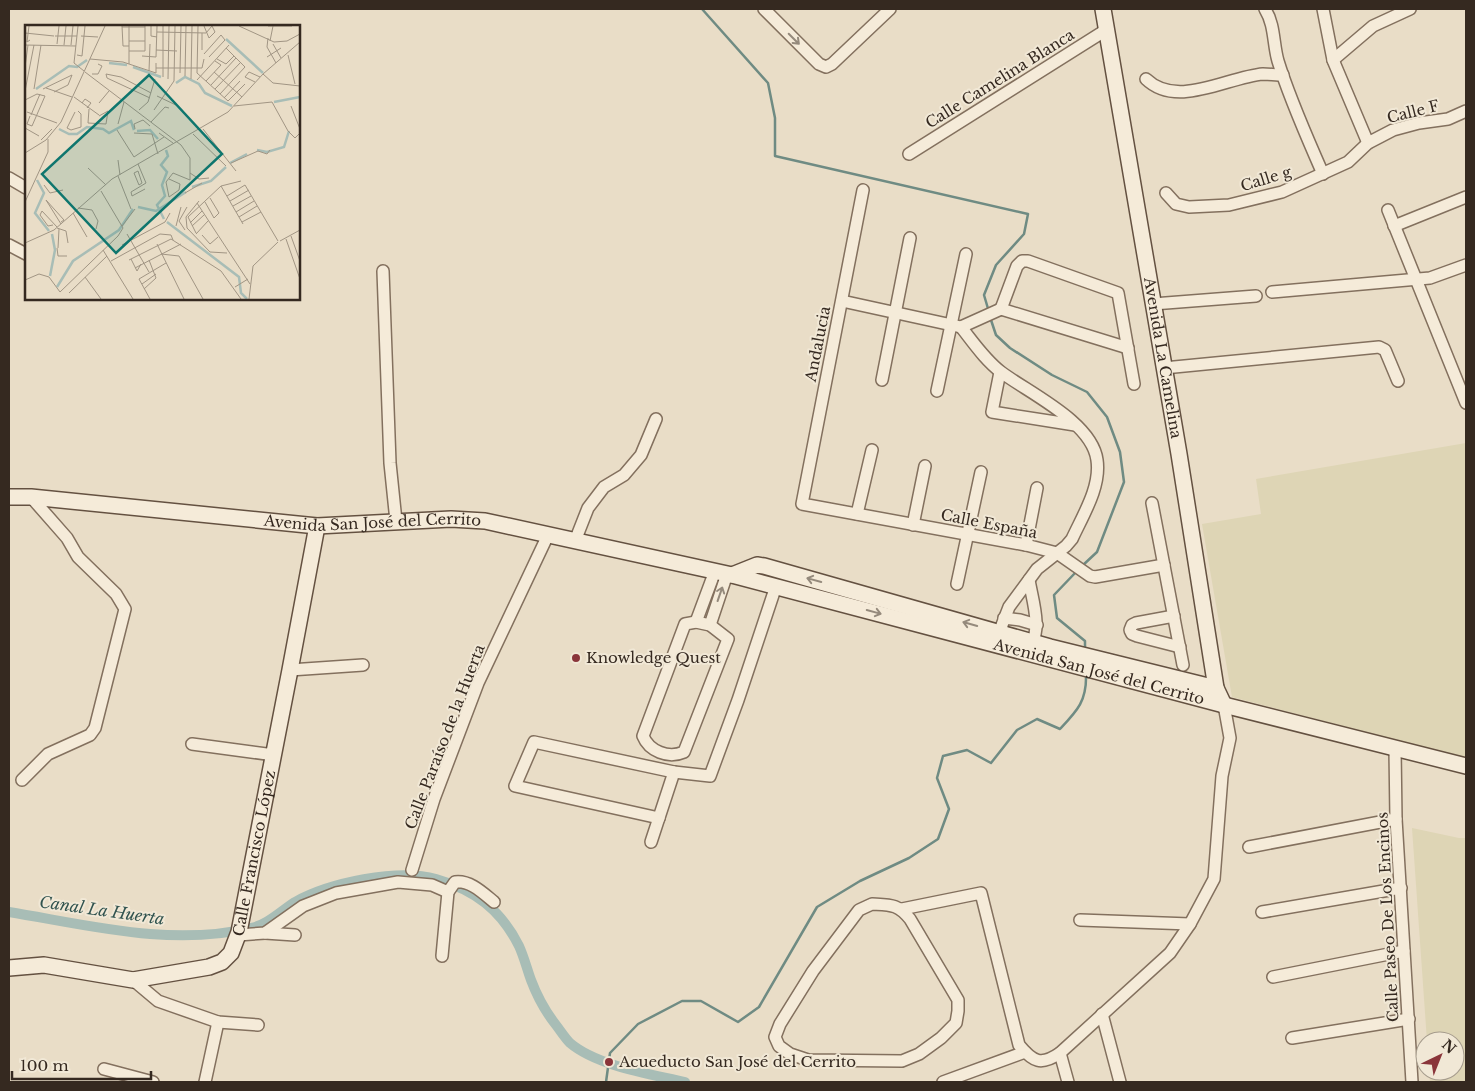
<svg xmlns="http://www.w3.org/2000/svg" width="1475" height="1091" font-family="'Libre Baskerville',serif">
<rect width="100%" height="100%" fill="#e9ddc7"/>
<g fill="#ded5b5">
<path d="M1466,443V758L1232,697L1202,524L1261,514L1256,479Z"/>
<path d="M1412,828L1459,838H1466V1082H1430L1429,1071H1455V1041H1427Z"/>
</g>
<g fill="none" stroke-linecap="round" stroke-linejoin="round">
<g stroke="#6f8b83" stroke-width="2.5">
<path d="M702,9L768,83L775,118V156L1028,214L1024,234L996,265L984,295L989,312"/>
<path d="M990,317L996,335L1010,348L1052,375L1087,392L1107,417L1120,452L1124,482L1097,552L1082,566"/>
<path d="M1076,572L1054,595L1057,618L1085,641V651"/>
<path d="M606,1082L610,1053L638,1024L682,1001H701L738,1022L759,1007L817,907L860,881L909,858L938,839L949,809L937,778L943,756L967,750L991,763L1017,730L1037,719L1060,729C1077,711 1087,701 1086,674"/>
</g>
<path stroke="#a8bdb6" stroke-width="10" d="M9,912C88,925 171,947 251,928C267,925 281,911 295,902C329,883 398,868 436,879C475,890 501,910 519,946C524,957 527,969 531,980C537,996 545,1011 556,1025C560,1030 565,1038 570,1043C597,1066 651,1074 685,1082"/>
<g stroke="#83705e" stroke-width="14">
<g id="street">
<path d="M764,9L819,64L826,67L832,64L890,9"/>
<path d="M1265,9C1275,25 1273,44 1278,61C1290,100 1307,137 1323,174"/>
<path d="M1323,9L1333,60L1368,143"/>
<path d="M1333,60L1373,26L1410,9"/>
<path d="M1146,79C1177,109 1227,77 1263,74C1269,74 1276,75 1283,75"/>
<path d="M909,154L1106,30"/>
<path d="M9,178L26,188"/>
<path d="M863,190L802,504L1026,545L1057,553L1090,576L1095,577L1164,565"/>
<path d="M1166,193L1176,204L1189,207L1229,205L1282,192L1348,162L1368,143L1393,130L1419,123L1448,119L1466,111"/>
<path d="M1388,210L1466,403"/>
<path d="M1394,226L1466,197"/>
<path d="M9,245L26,254"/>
<path d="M383,271L390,463L396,521"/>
<path d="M1272,292L1430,278L1466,265"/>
<path d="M842,301L961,327L1001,309"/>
<path d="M1153,304L1256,296"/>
<path d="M1001,309L1017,266L1022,261H1028L1118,293L1134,384"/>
<path d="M1001,309L1128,348"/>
<path d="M961,327C973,342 985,360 1001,372C1029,393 1092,422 1097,460C1101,487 1083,515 1072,539L1066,546L1037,569L1009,607L1002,625L1001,640"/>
<path d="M1164,368L1379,347L1385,350L1398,381"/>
<path d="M1000,372L992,412L1075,425"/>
<path d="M882,380L910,238"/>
<path d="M937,391L966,254"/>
<path d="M1152,503L1183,665"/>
<path d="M857,514L872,450"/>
<path d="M913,525L925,466"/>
<path d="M575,541L588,508L604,487L624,475L641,455L656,419"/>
<path d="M1026,545L1037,488"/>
<path d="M1029,580C1033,603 1042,627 1030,649"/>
<path d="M957,584L981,472"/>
<path d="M1174,616L1136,623L1132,625L1130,630L1132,634L1137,636L1180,647"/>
<path d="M1004,618L1020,620L1037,625"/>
<path d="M696,622L710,625L728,639L684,752C668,759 649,751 643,736L685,624Z"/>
<path d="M696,622L715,571"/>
<path d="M710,625L727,574"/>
<path d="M290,670L363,665"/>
<path d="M192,744L274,755"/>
<path d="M1395,749L1396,819L1412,1082"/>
<path d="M22,780L48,754L90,735L95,728L125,609L116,594L78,557L67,538L31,497"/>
<path d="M659,818L515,786L534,742L674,772L710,776L738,700L776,586"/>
<path d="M651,842L674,772"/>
<path d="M1249,847L1396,819"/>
<path d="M412,870L434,799L478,683L548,535"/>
<path d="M872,904C891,905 898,904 910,919L958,1000V1011L956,1023L941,1038L919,1054L902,1061L808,1060L790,1054L779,1046L775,1037L780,1024L813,971L859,910Z"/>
<path d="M902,909L981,893L1019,1045C1033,1062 1041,1066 1060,1053L1170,953L1190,924L1214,879L1222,776L1230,738L1224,705"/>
<path d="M1262,912L1401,888"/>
<path d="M1080,920L1190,924"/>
<path d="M265,933L295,935"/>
<path d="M238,935L265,933L303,906L336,893L398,882L432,885L448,892"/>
<path d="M442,956L448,892L455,882C470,880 483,893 494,902"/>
<path d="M1273,977L1404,951"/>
<path d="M133,980L158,1001L218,1022L258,1025"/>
<path d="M1102,1014L1120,1082"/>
<path d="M1292,1038L1409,1019"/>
<path d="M1060,1053L1068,1082"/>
<path d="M104,1069L153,1082"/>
<path d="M205,1082L218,1022"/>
<path d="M943,1082L1025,1052"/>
</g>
</g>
<g stroke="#645141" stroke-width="18">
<g id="secondary">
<path id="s1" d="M1103,9L1179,454L1216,688L1224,705"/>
<path id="s2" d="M9,497H31L317,526L451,519L485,521L732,575L1224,705L1466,766"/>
<path d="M732,575L757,565L764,566L1050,647L1216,688"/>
<path id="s3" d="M9,968L44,965L133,980L209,967L222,962L231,953L239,932L290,670L317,526"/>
</g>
</g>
<use href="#street" stroke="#f5ebd9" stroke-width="11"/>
<use href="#secondary" stroke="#f5ebd9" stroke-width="15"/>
</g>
<defs><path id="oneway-shaft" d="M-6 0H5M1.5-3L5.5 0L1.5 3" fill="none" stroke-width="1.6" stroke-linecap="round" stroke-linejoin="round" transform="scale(1.25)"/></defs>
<g stroke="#958a7c">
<use href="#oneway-shaft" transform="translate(794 39) rotate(45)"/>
<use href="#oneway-shaft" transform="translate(814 580) rotate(-165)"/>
<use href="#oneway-shaft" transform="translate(720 594) rotate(-71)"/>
<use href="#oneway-shaft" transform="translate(874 612) rotate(15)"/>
<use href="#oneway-shaft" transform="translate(970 624) rotate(-164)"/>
</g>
<g fill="#8a353a" stroke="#f1e8d6" stroke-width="2">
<circle cx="576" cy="658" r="5"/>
<circle cx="609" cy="1062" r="5"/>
</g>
<g text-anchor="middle" stroke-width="4" stroke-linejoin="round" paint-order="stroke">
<g font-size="15" fill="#352920" stroke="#f1e8d6">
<text transform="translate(1000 79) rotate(-32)" y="5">Calle Camelina Blanca</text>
<text transform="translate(1413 112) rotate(-14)" y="5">Calle F</text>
<text transform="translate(1266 179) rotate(-17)" y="5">Calle g</text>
<text transform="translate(818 344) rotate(-79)" y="5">Andalucia</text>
<text dy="5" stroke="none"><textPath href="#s1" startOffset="354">Avenida La Camelina</textPath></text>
<text dy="5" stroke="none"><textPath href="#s2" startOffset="365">Avenida San José del Cerrito</textPath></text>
<text transform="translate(989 524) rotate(11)" y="5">Calle España</text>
<text dy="5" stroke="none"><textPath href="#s2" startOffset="1110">Avenida San José del Cerrito</textPath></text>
<text transform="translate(445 737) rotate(-69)" y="5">Calle Paraíso de la Huerta</text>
<text dy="5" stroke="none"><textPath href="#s3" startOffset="332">Calle Francisco López</textPath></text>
<text transform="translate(1388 917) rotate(-93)" y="5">Calle Paseo De Los Encinos</text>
</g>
<g font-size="15" fill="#352920" stroke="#f1e8d6" text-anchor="start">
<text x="586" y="663">Knowledge Quest</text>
<text x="619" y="1067">Acueducto San José del Cerrito</text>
</g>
<g font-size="16" font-style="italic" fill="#31534f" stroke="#f1e8d6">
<text transform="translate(102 910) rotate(8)" y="6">Canal La Huerta</text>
</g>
</g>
<g transform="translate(25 25)">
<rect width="275" height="275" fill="#e9ddc7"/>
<path fill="none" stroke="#a8bdb6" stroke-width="2.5" d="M201,14L238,48M84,38L102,40M108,42L136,52M151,58L160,52L174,59L180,68L207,81M11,64L44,41L52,42L62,35M249,77L275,72M34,104L44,109H52L62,102L78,104L84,108L106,96L109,105M112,106L125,105L133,114M232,125L242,127L259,122L264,106M205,138L222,129M12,155L19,168L10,188L24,206M167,162L186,156L201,142M113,182L131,186L161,167M139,194L132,180L140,171L137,160L142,147L136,140L143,131L141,125M142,197L214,252L216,268L222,274M25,251L30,225L27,209M32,262L48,236L94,205L108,184"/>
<path fill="none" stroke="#a19584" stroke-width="1" d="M4,1L2,17L5,15M53,1L49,38L59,46M97,1L98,21H104V39M126,1V11L132,12M173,1L172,48L203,76L220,59M179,1L184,13L190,7L187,1M214,1L249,17L262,16L275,9M243,1H267M97,2H120M132,7L181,8L187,1M0,8L29,11M30,11H52M56,11L73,12M243,13L242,22L251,38M104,16H120M245,16L248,1M32,19L34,1M248,19L256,33M0,20L51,21M39,20L41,1M46,20L48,1M104,21V1M131,25L152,26M177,25V8M104,26H120V1M179,29L196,10L200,15L184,32M52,30L57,31L60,1M263,30L270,59M117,31L131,32L132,1M242,32L256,23M65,34L98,37L131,48V38M192,34L201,39L209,31M0,42L3,20M131,43H177L179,34M124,46L125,19M60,47L156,120L165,133V155L148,148L141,157L144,172L154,165L155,159L144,154M189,47L217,72M155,48L156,1M67,49H73L77,41L73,39M81,49L82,53L125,73M81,49L96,52L126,68M238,49L248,58L275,61M160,51L161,1M138,52V1M143,54L144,1M166,54L167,1M172,55L204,20M149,56L150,1M181,56L196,40L190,36M230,57L220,52L224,47L235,52M186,60L211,33M21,63L47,72M9,64L16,20M18,64L47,50M190,64L216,37M0,66L9,20M29,67L43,60L47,50M195,69L220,42L201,23M132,71L153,81M49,72L74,90M199,73L215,56M0,75L12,69L20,71L7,101L2,99L5,91M57,78L60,74L66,78L62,83M74,78L84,66M209,81L247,77L263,106L270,113L275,108M266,81L275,104M64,84L63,98L81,99L83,86L74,91M114,85L123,77L130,54M129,85L149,56M2,87L32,98M50,87L42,103L46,105L56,102V89L53,86M6,90L15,69M126,97L140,82L144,83M93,99L99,77M0,103L14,111M110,104L109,99L118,95L125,101M178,104L211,146M92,105L109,132L139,112M109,108L127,109L133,129M134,108L148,118M168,109L201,141M16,115L27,104M0,128L21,115L36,97L80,1M93,135L95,150M206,138L233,126L242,129L245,125M113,139L121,158L106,167L107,171L120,164M63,143L81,160M113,146L117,158L114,160L109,148ZM165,148L174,154L184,153M93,151L106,184M19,160L25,168L38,165M196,161L218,199M160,168L177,158M202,171L220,160L253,216M21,175L39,195L36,197M21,175L36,199M174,176L161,192L162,203L185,227L202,228M205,176L224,165M0,177L23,127V114M180,177L189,193L194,188L185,173M172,178L225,259M208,181L226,171M53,183L67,185L73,196L71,204M211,187L229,176M48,188L62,212M163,192L196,161L216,156M163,192L171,208M214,192L232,181M217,197L236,187M165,198L177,186M28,200L23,201L15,190L17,186L32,202M97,201L110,184M151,201L156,182M167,201L179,190M32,203L41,206L43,218M160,205L154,196L162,182M102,209L124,247M171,209L183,196M177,210L185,219L193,212M266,211L275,236M261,214L275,254M255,216L275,205M0,218L29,205L87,154L203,87L238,49L275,17M132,219L159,274M97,220L140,197L145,188M32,223L33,231H42M33,223L34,204M78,225L108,274M136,229L154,231L178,274M106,234L112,246L116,239M104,235L146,214L196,246L216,274M86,236L135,209L146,210L148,215M110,243L156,219M60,252L76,274M0,255L14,249L24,252L35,267L93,211L98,203L76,166M117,259L131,249M210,262L223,254M119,264L131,253L124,235M44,268L82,231M125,274L114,254L141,238M224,274L228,241L253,217"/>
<path fill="#0f766e" fill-opacity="0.15" stroke="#0f766e" stroke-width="2.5" d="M124,50L197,129L91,228L17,149Z"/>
<rect width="275" height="275" fill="none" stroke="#352920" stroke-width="2.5"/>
</g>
<rect width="1475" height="1091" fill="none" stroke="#352920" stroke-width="20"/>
<g transform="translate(1440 1056) rotate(43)"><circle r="24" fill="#f1e8d6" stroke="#a69c8d"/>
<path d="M0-4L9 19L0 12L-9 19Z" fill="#8a353a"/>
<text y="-8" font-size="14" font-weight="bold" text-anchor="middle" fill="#352920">N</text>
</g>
<path d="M12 1071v8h139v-8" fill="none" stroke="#352920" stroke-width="2.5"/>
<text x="20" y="1071" font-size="15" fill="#352920" stroke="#f1e8d6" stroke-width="4" paint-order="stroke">100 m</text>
</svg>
